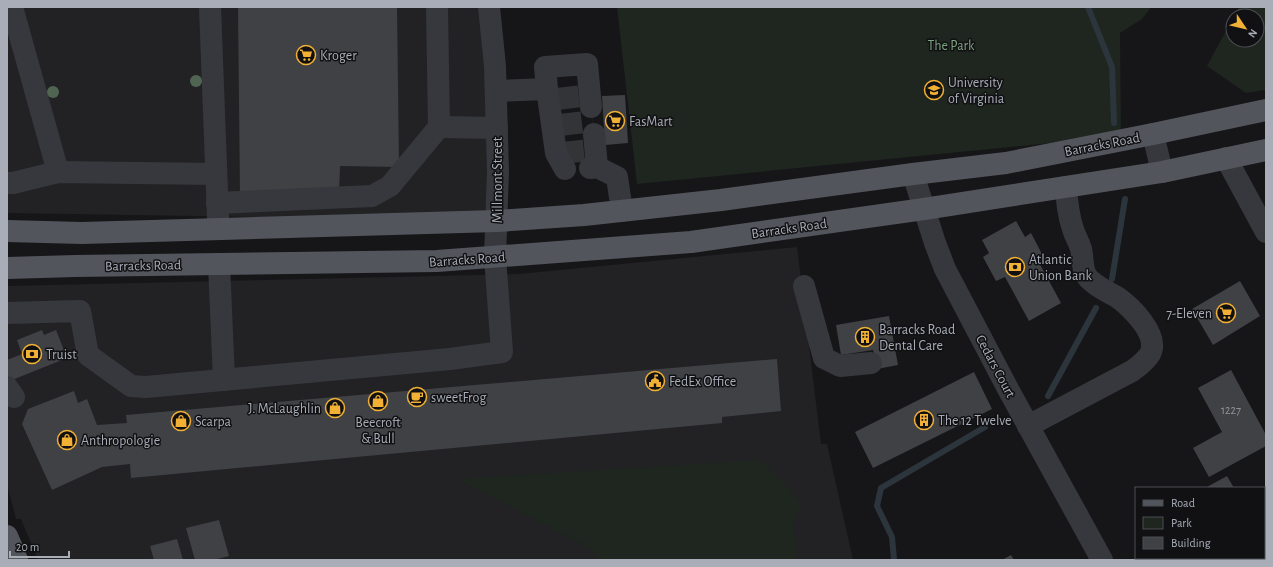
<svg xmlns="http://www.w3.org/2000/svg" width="1273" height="567" font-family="'Alegreya Sans',sans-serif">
<rect width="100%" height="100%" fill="#161618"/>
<g fill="#222225">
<path d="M7,7H489L497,221L7,213Z"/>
<path d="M797,247L821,444H827L853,560H38L21,519H16L7,485V286L519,274Z"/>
</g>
<g fill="#1e261f">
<path d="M617,7H1151L1142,19L1120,33L1121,136L637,184Z"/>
<path d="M1239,7H1266V90L1246,93L1207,66L1233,18V40H1257V16H1234Z"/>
<path d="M761,460L784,483L802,505L793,522L797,560H599L586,546L456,479Z"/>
</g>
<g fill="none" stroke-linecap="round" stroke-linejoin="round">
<g stroke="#2c353c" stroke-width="6">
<path d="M1088,7L1112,67L1114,123"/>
<path d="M1112,279L1125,199"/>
<path d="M1048,396L1096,308"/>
<path d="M894,560L892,537L877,506L881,488L985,427"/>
</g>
</g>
<g fill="#404145">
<path d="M238,7H397L399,167L340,166L339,194L240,196Z"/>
<path d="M625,95L628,143L605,145L602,96Z"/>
<path d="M1016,221L1025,237L1031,233L1042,254L1036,257L1061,303L1029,321L1005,277L996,281L983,257L989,253L982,240Z"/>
<path d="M1240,281L1260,316L1213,345L1192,309Z"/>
<path d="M889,316L898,365L877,369L873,350L841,355L836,325Z"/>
<path d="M42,330L44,335L56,330L67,358L7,382V360L22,354L17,340Z"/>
<path d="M777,359L781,411L722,417V423L131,478L130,464L102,467L52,490L22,424L28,409L74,391L78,403L87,399L97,425L127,423L126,415Z"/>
<path d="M1231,370L1266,435V446L1209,477L1193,448L1222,432L1198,388Z"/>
<path d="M974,372L992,409L873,468L855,432Z"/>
<path d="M1227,476L1234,488H1205Z"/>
<path d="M219,520L229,556L213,560H195L186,528Z"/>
<path d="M177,539L183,560H154L150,546Z"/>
<path d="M1011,555L1014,560H1002Z"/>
<path d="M1150,558H1172L1173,560H1151Z"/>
</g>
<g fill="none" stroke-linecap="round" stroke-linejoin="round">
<g stroke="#333438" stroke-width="22" stroke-dasharray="22 11" stroke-linecap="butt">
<path d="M557,99L582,96"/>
<path d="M560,125L593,121"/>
<path d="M562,153L589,150"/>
</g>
<g stroke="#37383d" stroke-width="22">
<path d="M12,7L58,172"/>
<path d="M210,7L218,218"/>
<path d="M437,7L439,127L497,128"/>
<path d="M547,89L545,67L587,64L591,107"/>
<path d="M496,91L547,89L556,153L565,169"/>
<path d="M1153,134L1162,172"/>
<path d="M1226,158L1266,232"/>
<path d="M597,167L617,177L622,211"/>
<path d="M590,168L597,167L594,134"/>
<path d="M913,174L935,243L945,269L1008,389L1102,560"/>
<path d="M7,183H13L58,172L216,174"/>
<path d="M217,203L372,196L390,186L439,127"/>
<path d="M219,264L224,380"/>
<path d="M804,286L824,358L840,366L871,363"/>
<path d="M7,313L80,311L88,355L131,386L146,387L450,359L502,352L495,257L498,171L495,66L489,7"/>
<path d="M7,387L14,397"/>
<path d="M1028,426L1132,371C1139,366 1145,362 1150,354C1160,335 1131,307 1117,297C1108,292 1089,283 1085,273C1082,266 1083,256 1081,249C1079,242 1075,236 1073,229C1068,215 1067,201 1066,187"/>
</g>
<g stroke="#53555c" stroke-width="22">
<path d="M7,231L82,233L497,221L584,215L721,200L913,174L1006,163L1153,134L1266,110"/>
<path d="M7,268L75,266L437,261L691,242L924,209L1162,172L1266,150"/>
<path d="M7,536L17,560"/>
</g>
</g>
<g fill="#506452">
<circle cx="196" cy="81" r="6"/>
<circle cx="53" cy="92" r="6"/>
</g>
<defs>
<g id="supermarket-ring" transform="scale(1)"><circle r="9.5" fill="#111113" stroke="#f2b134" stroke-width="1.5"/><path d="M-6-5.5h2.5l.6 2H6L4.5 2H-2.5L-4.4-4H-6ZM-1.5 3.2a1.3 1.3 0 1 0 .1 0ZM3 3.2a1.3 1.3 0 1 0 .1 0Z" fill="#f2b134"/></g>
<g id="university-ring" transform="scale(1)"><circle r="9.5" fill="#111113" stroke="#f2b134" stroke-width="1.5"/><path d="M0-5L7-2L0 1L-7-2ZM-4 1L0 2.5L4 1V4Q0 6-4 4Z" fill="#f2b134"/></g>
<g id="bank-ring" transform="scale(1)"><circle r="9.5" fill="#111113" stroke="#f2b134" stroke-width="1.5"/><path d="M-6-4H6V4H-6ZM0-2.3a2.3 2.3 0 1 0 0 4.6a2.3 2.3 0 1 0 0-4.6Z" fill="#f2b134"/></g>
<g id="building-ring" transform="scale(1)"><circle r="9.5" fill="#111113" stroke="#f2b134" stroke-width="1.5"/><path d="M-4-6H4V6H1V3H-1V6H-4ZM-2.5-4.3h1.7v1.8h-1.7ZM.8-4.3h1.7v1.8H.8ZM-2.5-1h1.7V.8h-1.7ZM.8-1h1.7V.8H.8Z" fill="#f2b134"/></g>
<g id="civic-ring" transform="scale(1)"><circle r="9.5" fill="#111113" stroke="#f2b134" stroke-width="1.5"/><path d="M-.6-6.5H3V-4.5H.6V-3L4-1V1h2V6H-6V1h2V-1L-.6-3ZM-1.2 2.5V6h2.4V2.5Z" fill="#f2b134"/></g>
<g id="cafe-ring" transform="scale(1)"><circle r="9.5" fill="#111113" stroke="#f2b134" stroke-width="1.5"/><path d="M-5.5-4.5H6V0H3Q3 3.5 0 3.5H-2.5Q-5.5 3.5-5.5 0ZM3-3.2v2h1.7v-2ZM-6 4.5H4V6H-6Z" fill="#f2b134"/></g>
<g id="shop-ring" transform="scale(1)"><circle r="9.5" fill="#111113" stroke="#f2b134" stroke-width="1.5"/><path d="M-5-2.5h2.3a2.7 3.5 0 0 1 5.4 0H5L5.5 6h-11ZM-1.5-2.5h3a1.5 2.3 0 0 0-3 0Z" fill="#f2b134"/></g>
</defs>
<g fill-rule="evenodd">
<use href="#supermarket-ring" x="306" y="55"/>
<use href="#university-ring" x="934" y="90"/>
<use href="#supermarket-ring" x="615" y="121"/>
<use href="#bank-ring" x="1015" y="267"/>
<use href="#supermarket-ring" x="1226" y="313"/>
<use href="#building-ring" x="865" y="337"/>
<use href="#bank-ring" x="32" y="354"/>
<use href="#civic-ring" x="655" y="381"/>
<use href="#cafe-ring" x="417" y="397"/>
<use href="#shop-ring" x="378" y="401"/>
<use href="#shop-ring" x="335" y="408"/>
<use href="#building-ring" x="924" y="420"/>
<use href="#shop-ring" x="181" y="421"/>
<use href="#shop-ring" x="67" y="440"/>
</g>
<g text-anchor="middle" stroke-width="3" stroke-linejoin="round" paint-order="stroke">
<g font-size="12" fill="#8e929b">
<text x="1231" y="414">1227</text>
</g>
<g font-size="14" fill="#7fa381" stroke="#111113">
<text x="951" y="50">The Park</text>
</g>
<g font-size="14" fill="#a8adb8" stroke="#111113" text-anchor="start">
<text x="320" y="60">Kroger</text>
<text x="948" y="87">University<tspan x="948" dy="16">of Virginia</tspan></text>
<text x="629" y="126">FasMart</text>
<text x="1029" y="264">Atlantic<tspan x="1029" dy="16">Union Bank</tspan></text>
<text x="1212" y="318" text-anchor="end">7-Eleven</text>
<text x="879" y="334">Barracks Road<tspan x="879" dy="16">Dental Care</tspan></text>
<text x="46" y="359">Truist</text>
<text x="669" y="386">FedEx Office</text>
<text x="431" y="402">sweetFrog</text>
<text x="321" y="413" text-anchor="end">J. McLaughlin</text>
<text x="938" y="425">The 12 Twelve</text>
<text x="195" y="426">Scarpa</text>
<text x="378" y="427" text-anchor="middle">Beecroft<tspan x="378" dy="16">&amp; Bull</tspan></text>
<text x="81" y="445">Anthropologie</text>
</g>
<g font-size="14" fill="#a8adb8" stroke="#111113">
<text transform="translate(1102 144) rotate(-11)" y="5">Barracks Road</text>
<text transform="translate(497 180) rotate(-90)" y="5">Millmont Street</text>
<text transform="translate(789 228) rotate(-8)" y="5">Barracks Road</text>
<text transform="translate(467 259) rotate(-4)" y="5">Barracks Road</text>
<text transform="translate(143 265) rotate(-1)" y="5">Barracks Road</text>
<text transform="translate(996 366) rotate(62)" y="5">Cedars Court</text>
</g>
</g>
<rect width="1273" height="567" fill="none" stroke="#a8adb8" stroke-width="16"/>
<rect x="1135" y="487" width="130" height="72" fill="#111113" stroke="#4d4f55"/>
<rect x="1143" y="500" width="20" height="6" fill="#53555c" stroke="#4d4f55"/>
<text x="1171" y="507" font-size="12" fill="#a8adb8">Road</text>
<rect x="1143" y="517" width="20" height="12" fill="#1e261f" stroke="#4d4f55"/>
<text x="1171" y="527" font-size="12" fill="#a8adb8">Park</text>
<rect x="1143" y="537" width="20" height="12" fill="#404145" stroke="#4d4f55"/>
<text x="1171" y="547" font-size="12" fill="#a8adb8">Building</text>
<g transform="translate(1245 28) rotate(125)"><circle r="19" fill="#111113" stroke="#4d4f55"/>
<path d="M0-3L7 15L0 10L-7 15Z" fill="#f2b134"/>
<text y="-6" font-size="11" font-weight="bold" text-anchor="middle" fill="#a8adb8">N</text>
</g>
<path d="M10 551v6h59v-6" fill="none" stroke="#a8adb8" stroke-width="2"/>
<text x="16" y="551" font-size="12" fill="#a8adb8" stroke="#111113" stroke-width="3" paint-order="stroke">20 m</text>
</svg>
